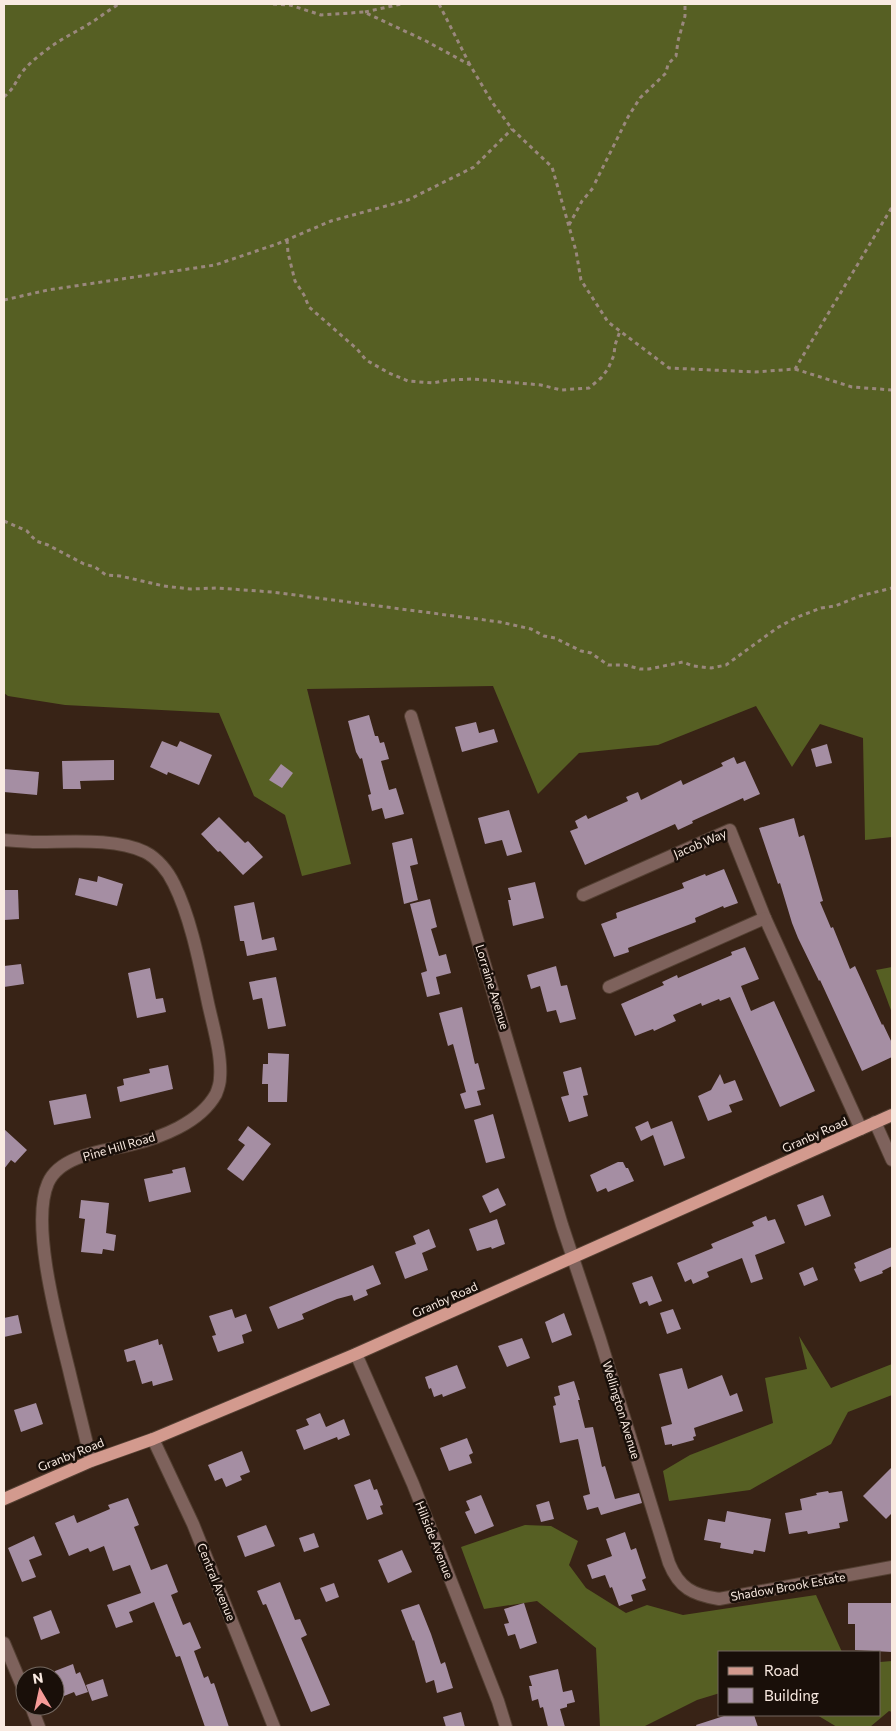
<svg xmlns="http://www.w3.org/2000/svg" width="896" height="1731" font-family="Commissioner,sans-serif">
<rect width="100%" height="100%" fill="#382316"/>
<g fill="#565f23">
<path d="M4,4H892V837L865,840L863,738L820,724L792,767L756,706L658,745L579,753L538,794L493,686L307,689L351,864L302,876L285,815L254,796L219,713L65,705L8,696L4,693Z"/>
<path d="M892,967V1013L876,970Z"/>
<path d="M799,1336L831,1388L892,1364V1395L848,1412L831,1444L750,1490L669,1501L663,1471L690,1455L773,1423L765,1378L807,1369Z"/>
<path d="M525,1525L551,1526L578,1541L569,1565L586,1588L626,1613L647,1605L683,1615L816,1595L842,1652H720V1693L697,1700L643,1727H600L596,1648L537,1601L484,1609L461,1547Z"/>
<path d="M892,1661V1712L889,1711L870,1727H837L817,1715H880V1662Z"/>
</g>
<g fill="#a58ea3">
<path d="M369,715L375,736H378L380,743L384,742L389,759L381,761L389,790L396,788L404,814L385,819L382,808L372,811L368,795L371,794L362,758L360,759L356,752L348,721Z"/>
<path d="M476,722L479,733L494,729L498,742L462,752L455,727Z"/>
<path d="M162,741L177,747L180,741L212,755L199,785L168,772L167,775L150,767Z"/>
<path d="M827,744L832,763L816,767L811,749Z"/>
<path d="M734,757L737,764L745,761L760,794L744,801L743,798L692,821L693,823L678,830L675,824L585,865L570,831L578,828L575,821L586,815L588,819L628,801L626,797L638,792L641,800L681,780L683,785L723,766L721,763Z"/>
<path d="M114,760V780L80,781L81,789H63L62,761Z"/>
<path d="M281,764L293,773L282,788L269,780Z"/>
<path d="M4,769L39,772L37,795L4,792Z"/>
<path d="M509,810L522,852L507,856L502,840L485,844L478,818Z"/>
<path d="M219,817L245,843L248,841L263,857L243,875L220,851L218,852L201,834Z"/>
<path d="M794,818L799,837L804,835L823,901L820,902L831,928L833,927L850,969L855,966L882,1025L883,1024L892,1043V1057L862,1071L820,980L819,981L798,938L792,923L780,883L778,884L759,828Z"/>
<path d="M412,838L418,864L410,866L418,900L404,904L392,843Z"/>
<path d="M724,869L738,903L724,908L723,906L695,918L696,922L628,948L629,952L614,957L601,924L617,918L616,913L684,888L682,883L705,874L706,876Z"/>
<path d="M98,876L123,884L117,906L75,895L79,878L97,882Z"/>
<path d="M535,882L544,918L513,926L508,900H511L508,888Z"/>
<path d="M4,890H18L19,919L4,920Z"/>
<path d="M430,899L437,927L431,929L439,956L446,954L451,973L436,977L440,994L427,997L421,973L427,971L410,904Z"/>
<path d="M254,902L262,940L274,937L277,950L247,956L244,941H240L234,906Z"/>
<path d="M745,947L759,979L741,986L751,1011L774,1001L815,1091L780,1107L730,997L720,1001L719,999L702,1006L701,1003L673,1015L676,1021L654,1031L653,1029L635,1036L621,1004L664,985L662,982L677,975L678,978L732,955L731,952Z"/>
<path d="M21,964L24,984L4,987V966Z"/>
<path d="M556,966L561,986L567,985L576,1019L560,1023L556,1010L547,1012L540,986L531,989L527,975Z"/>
<path d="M150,968L156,999L163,998L166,1012L137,1018L128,973Z"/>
<path d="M276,977L286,1026L268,1029L262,998L253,1000L249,982Z"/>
<path d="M462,1007L475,1064L478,1063L485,1089L477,1091L481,1105L465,1109L460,1094L466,1092L453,1044L448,1046L439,1013Z"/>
<path d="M268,1053L289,1054L287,1102H268V1084H262L263,1064H268Z"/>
<path d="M168,1065L173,1089L120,1102L117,1087L124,1085L123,1079L150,1073L149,1069Z"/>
<path d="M581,1067L588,1095L583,1096L588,1116L569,1122L561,1097L569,1095L563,1072Z"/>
<path d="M720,1074L724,1084L735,1080L743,1100L729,1105L732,1112L708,1121L698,1096L711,1090Z"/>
<path d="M86,1094L91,1118L54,1125L49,1101Z"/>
<path d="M493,1114L505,1158L486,1163L474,1120Z"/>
<path d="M648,1121L651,1129L672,1121L685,1158L664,1166L653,1135L641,1141L635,1127Z"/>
<path d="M248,1126L271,1144L243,1181L227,1169L245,1145L238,1140Z"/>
<path d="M4,1129L27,1150L15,1163L11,1160L4,1169Z"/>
<path d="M618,1162H623L626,1168H628L634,1181L608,1192L606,1188L597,1192L590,1175Z"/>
<path d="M185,1167L191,1192L149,1202L144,1179L173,1173L172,1170Z"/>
<path d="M498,1188L506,1205L490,1213L482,1196Z"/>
<path d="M823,1195L831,1216L805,1226L797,1205Z"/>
<path d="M81,1200L109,1203L106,1233L116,1235L114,1251L103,1249L102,1254L81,1252L85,1219L79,1218Z"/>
<path d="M766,1216L768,1221L775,1219L785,1243L755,1255L763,1279L751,1283L742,1258L707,1272L709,1277L693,1284L691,1279L685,1282L677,1263L713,1248L711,1244L754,1226L752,1222Z"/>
<path d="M497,1219L505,1244L492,1249L491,1247L477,1251L469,1229Z"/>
<path d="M429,1229L436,1247L422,1253L428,1270L405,1279L395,1252L416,1244L413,1236Z"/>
<path d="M892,1247V1266L882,1271L883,1273L860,1282L854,1269L856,1268L854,1263Z"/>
<path d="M373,1265L381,1284L366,1290L368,1295L354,1301L352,1295L337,1299L302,1314L304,1319L278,1329L269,1307Z"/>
<path d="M813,1267L818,1280L804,1286L799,1273Z"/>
<path d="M652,1276L662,1301L649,1306L647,1301L640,1304L632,1283Z"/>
<path d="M232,1309L235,1318L246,1314L252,1331L242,1335L244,1343L218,1352L212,1336L216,1335L209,1316Z"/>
<path d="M673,1309L681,1329L667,1334L660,1313Z"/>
<path d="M564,1313L572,1335L552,1343L545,1322Z"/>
<path d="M18,1315L22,1333L4,1337V1318Z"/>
<path d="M522,1338L530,1358L507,1367L498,1346Z"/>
<path d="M158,1339L159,1345L162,1344L173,1380L153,1386L152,1381L142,1384L135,1360L127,1362L124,1350Z"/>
<path d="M457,1365L466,1388L443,1397L442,1394L434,1397L431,1388L429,1389L425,1377Z"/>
<path d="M682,1368L688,1389L722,1375L730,1396L737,1393L743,1411L694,1428L696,1436L693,1437L694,1440L672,1446V1444L665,1445L661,1427L672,1424L659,1374Z"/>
<path d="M574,1381L580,1400H578L585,1428L593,1427L602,1467L605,1466L615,1499L639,1493L642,1503L601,1515L598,1507L587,1510L583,1496L590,1494L578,1439L560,1443L553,1406L556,1405L554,1397L560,1395L558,1386Z"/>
<path d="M36,1403L43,1424L21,1432L14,1410Z"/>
<path d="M320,1413L326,1427L344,1419L350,1435L338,1440L337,1437L304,1450L296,1430L309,1425L306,1419Z"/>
<path d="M467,1438L473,1453L469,1455L472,1463L449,1471L440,1448Z"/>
<path d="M242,1451L250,1472L240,1476L242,1480L226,1487L222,1478L215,1481L208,1465Z"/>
<path d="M892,1467V1513L886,1519L863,1496Z"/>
<path d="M370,1479L374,1490L377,1489L383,1505L380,1506L383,1514L367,1520L354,1485Z"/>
<path d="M828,1491L829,1493L842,1491L848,1521L839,1523L840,1528L808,1534L807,1531L789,1534L785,1513L802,1510L800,1499L817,1495L816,1493Z"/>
<path d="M481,1495L494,1526L475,1534L465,1512L470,1510L466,1501Z"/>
<path d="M128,1498L139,1525L134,1527L151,1570L167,1564L178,1592L171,1595L183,1625L190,1622L201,1648L194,1651L204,1678L208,1676L211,1684L214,1683L229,1727H205L180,1656L176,1657L154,1602L129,1612L133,1622L116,1628L107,1605L141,1593L130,1565L113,1571L104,1546L90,1552L88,1548L69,1556L55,1523L74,1515L77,1523L110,1509L108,1505Z"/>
<path d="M549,1501L554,1519L541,1522L536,1505Z"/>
<path d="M727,1511L771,1519L765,1552L754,1550L753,1554L720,1548L721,1543L704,1540L708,1519L725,1522Z"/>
<path d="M266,1525L275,1546L245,1557L237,1536Z"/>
<path d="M625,1532L631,1550L636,1548L646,1578L642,1580L646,1590L631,1595L633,1601L619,1606L612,1587L610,1588L605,1575L592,1579L587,1565L612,1556L606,1539Z"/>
<path d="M314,1533L319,1547L304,1552L299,1538Z"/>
<path d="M34,1536L42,1555L29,1560L36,1577L22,1582L8,1548Z"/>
<path d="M402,1550L412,1572L388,1583L378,1560Z"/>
<path d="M280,1582L295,1620L300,1619L307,1635L301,1638L330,1705L311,1712L266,1604L263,1605L257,1591Z"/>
<path d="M334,1583L339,1597L326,1602L320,1588Z"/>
<path d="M524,1603L537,1643L520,1649L515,1634L508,1636L504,1624L509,1623L504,1609Z"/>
<path d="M848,1603H892V1652L855,1650V1624H848Z"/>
<path d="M419,1604L431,1634L441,1664L445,1662L453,1688L437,1693L434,1680L426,1683L414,1640L413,1641L401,1610Z"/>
<path d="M51,1610L60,1633L41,1640L33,1617Z"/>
<path d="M73,1664L76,1674L80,1672L88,1692L76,1696L74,1692L64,1696L60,1686L55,1688V1671Z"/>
<path d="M558,1669L563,1692L572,1690L575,1702L567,1704V1707L560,1709L565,1727H548L543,1707L540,1708L538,1699L532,1701L529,1686H532L529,1676Z"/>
<path d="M103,1679L108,1696L92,1701L86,1685Z"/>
<path d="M461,1712L465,1727H446L443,1717Z"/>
<path d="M727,1715H754L758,1727H697L696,1725Z"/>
</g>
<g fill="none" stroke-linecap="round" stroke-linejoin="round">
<g stroke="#533f32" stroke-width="14">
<g id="minor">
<path d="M411,716L562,1225L600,1339L669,1563C679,1588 693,1595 719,1599L892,1567"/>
<path d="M4,840C16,841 27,842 39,842C71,842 115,838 145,852C157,858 168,871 174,884C191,918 200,966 208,1003C213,1026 222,1055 220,1078C220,1084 218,1089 216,1094C200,1123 160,1138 130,1145C104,1151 60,1155 48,1183C30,1224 58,1325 69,1370C76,1400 84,1430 91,1461"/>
<path d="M583,895L730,830L765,918L861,1129"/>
<path d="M609,987L765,918"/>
<path d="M875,1122L892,1160"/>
<path d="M356,1354L413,1484L498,1701L506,1727"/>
<path d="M153,1439L193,1524L274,1727"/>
<path d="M4,1643L25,1693"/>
<path d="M31,1706L39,1727"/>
</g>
</g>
<g stroke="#533f32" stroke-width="14">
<path id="major" d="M4,1499L91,1461L153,1439L356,1354L892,1115"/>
</g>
<g stroke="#9a887d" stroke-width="3" stroke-dasharray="4 4" stroke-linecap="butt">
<path d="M273,4L290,5L321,15L364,12L426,41L470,65L492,102L512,129L552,167L576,251L581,280L608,322L669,368L755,372L795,369L892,207"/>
<path d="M439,4L470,65"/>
<path d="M365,12L401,4"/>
<path d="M4,97C14,88 14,85 20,75C27,65 36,58 45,51C64,36 86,28 105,13C109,10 114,8 118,4"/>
<path d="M595,183L628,117L640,98L666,73L668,64L676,56L678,41L685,16V4"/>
<path d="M569,225L582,201L593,188"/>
<path d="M287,240L288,253L295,281L304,295L309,307L357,349L366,360L389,373L408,381L433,383L448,380L473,379L541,385L561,390L589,388L601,378L608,369L614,355L615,345L620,331"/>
<path d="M4,300L48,290L215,265L277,244L331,221L408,200L474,167L512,129"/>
<path d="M795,369L852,387L892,390"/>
<path d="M4,521L27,531L36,541L48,545L84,564L95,567L106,575L120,576L164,586L190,589L217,588L272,592L500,622L531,629L544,636L555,638L581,651L591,653L608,665H625L640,669H649L683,662L693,666L711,668L726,665L777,628L795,618L821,608L835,606L860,596L892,588"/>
</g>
<use href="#minor" stroke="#7e625c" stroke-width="12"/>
<use href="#major" stroke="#d39a8e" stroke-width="12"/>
</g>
<g text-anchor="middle" stroke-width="5" stroke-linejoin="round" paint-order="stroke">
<g font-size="12" fill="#f9eae1" stroke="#190f09">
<text transform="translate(700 844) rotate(-23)" y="4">Jacob Way</text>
<text transform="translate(492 987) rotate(73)" y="4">Lorraine Avenue</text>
<text transform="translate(815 1135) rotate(-24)" y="4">Granby Road</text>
<text transform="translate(119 1147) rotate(-16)" y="4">Pine Hill Road</text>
<text transform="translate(445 1300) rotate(-24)" y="4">Granby Road</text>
<text transform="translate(621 1410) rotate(73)" y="4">Wellington Avenue</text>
<text transform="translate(71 1455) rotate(-22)" y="4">Granby Road</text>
<text transform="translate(434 1540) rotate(68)" y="4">Hillside Avenue</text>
<text transform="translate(216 1582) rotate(68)" y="4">Central Avenue</text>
<text transform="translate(788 1587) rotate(-10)" y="4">Shadow Brook Estate</text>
</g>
</g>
<rect width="896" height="1731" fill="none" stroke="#f9eae1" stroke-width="10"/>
<rect x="718" y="1651" width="162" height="65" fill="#190f09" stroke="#73675f"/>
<rect x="728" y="1667" width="25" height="8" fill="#d39a8e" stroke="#73675f"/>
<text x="764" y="1676" font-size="15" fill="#f9eae1">Road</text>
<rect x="728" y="1688" width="25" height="15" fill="#a58ea3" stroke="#73675f"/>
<text x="764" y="1701" font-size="15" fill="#f9eae1">Building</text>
<g transform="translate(40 1691) rotate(351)"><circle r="24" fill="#190f09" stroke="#73675f"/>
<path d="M0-4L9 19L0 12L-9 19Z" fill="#f59b98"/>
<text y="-8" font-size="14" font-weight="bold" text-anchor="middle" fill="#f9eae1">N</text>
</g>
</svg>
